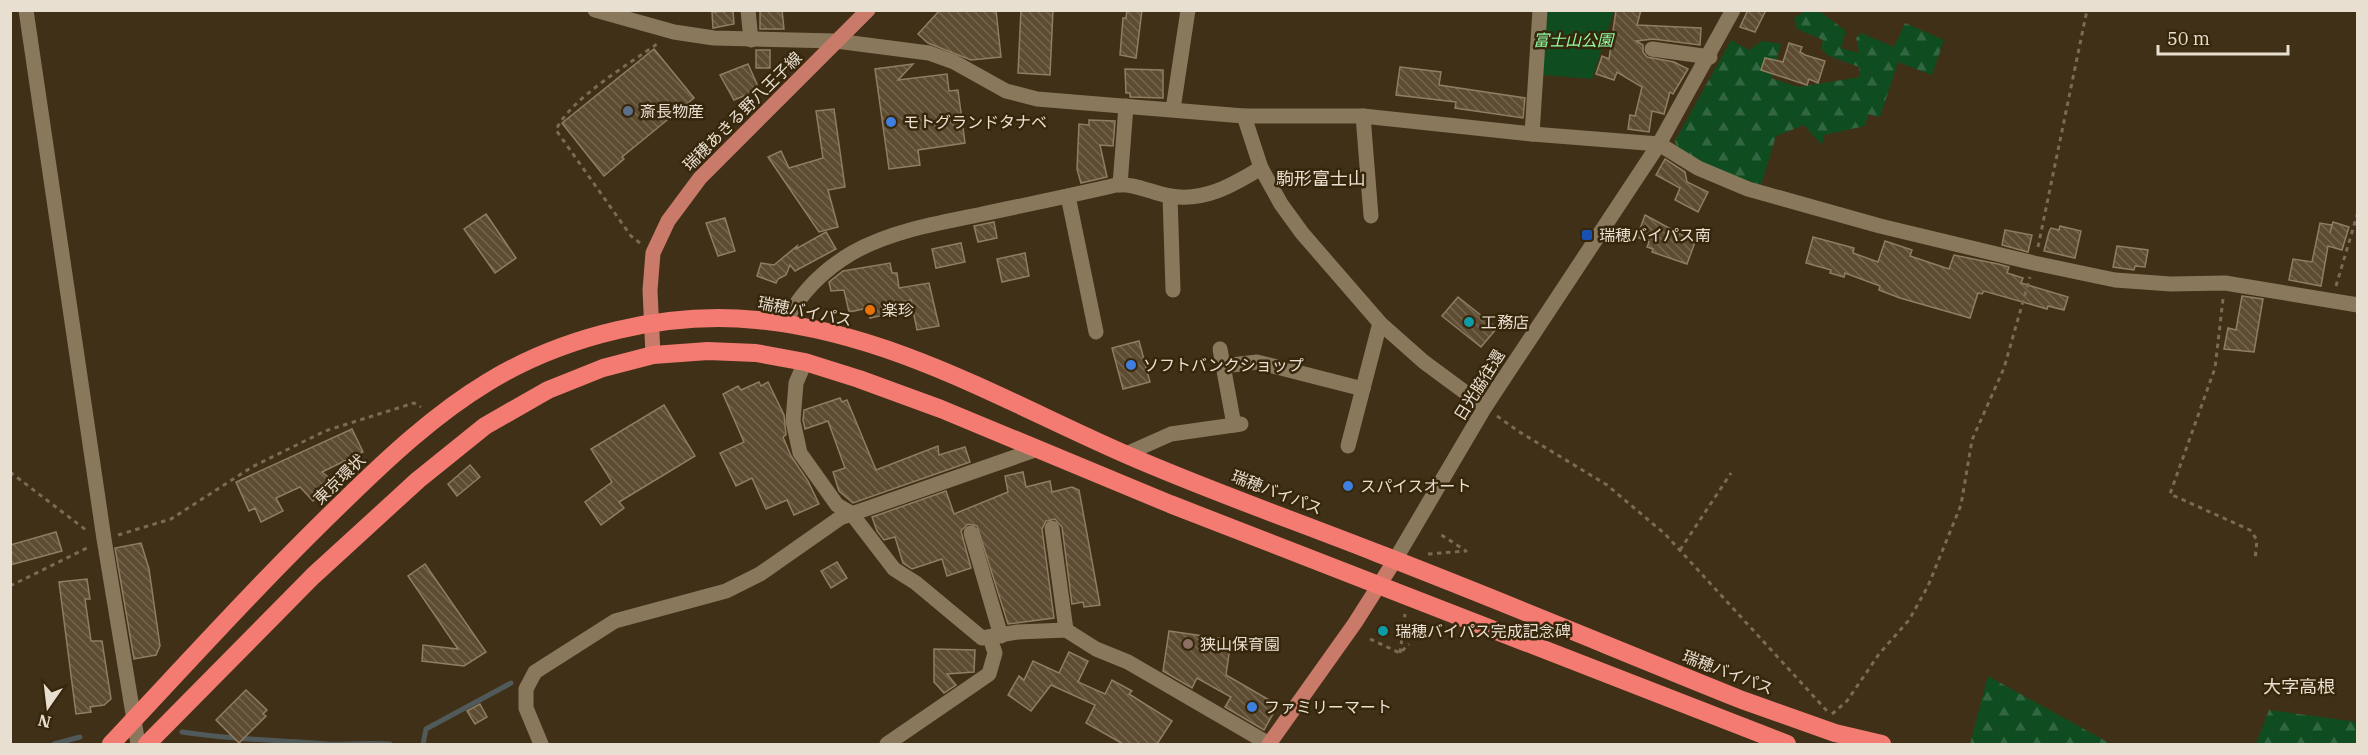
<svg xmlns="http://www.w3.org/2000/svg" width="2368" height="755" font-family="'IBM Plex Serif','Noto Sans JP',serif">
<defs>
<pattern id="forest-firs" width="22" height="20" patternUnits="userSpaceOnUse" patternTransform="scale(1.5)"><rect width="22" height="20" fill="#0f4d21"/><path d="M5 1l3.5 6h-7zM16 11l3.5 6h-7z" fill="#326640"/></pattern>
<pattern id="building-back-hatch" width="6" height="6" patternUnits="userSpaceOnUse" patternTransform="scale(1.5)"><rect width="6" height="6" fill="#5d4c32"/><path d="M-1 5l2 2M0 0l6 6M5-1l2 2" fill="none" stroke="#74654f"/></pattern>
</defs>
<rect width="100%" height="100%" fill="#403017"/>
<path fill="#0f4d21" d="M1546,11H1614L1592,79L1542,75Z"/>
<g fill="url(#forest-firs)">
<path d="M1805,11H1819L1846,31L1841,48L1859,53L1856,38L1861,33L1894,47L1905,23L1944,40L1932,75L1898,62L1880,117L1868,114L1865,126L1824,135L1822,145L1804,125L1776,136L1761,185L1723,173L1678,151L1675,141L1731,40L1749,50L1762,41L1781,44L1771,78L1799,87L1860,77L1859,67L1829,56L1821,49L1823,40L1797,29L1794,18Z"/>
<path d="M1988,676L2111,744H1970Z"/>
<path d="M2269,710L2357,722V744H2256Z"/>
</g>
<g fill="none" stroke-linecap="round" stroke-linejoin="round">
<g stroke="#515a5a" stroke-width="5">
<path d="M182,732C232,740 280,740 329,744C349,745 370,742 390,744"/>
<path d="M54,744L80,737"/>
<path d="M423,744L426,729L511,683"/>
</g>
</g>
<g fill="url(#building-back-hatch)" stroke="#907e62" stroke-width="1.5">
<path d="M760,10H782L784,29H760Z"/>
<path d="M940,10H996L1001,57L971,60L928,43L918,34Z"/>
<path d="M1021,10H1053L1050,75L1018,73Z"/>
<path d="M1127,10H1142L1136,58L1120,55L1123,18H1126Z"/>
<path d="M1616,10H1641L1637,25L1701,28L1700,45L1653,39L1636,41L1643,45V52L1647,57L1674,62L1688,69L1673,94L1670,92L1664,114L1652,111L1649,132L1628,129L1630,115L1635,116L1642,87L1617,72L1614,80L1596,74L1602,56L1609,59Z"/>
<path d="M1748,10H1766L1755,32L1740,27Z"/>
<path d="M733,11L734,24L713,28L712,12Z"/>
<path d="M1789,43L1802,47L1800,52L1805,55L1825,61L1818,83L1809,79L1807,85L1761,70L1765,58L1783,62Z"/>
<path d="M654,49L694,98L622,157L624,159L604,176L562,123Z"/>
<rect x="756" y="50" width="14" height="18"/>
<path d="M748,64L757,84L756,91L734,100L720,75Z"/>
<path d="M913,64L898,80L947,74L949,91L958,90L965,143L918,150L920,165L889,169L875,69Z"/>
<path d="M1400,67L1441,72L1439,85L1525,98L1523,118L1455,108L1456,102L1396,95Z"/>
<path d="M1125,69L1163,70V98L1130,97V93H1126Z"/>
<path d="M834,109L845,187L828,190L838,227L819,232L768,157L781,151L789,168L823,158L816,111Z"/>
<path d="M1089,120L1115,121L1113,146L1100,145L1107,177L1081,183L1077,169L1079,124L1089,125Z"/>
<path d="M1665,159L1685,172L1687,182L1708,192L1698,212L1675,200L1680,188L1656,175Z"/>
<path d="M486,214L516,258L495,273L464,229Z"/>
<path d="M1645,215L1695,242L1687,264L1652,252L1653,249L1647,247L1649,242L1637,237Z"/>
<path d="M725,218L735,251L718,256L706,223Z"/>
<path d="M994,222L997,238L978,242L974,226Z"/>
<path d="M2333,222L2349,227L2342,250L2328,246L2321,286L2289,280L2293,259L2312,262L2320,223L2332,225L2330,233Z"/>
<path d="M2060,226L2081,231L2075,258L2044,251L2049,232L2051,228L2059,230Z"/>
<path d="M2005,230L2032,235L2028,252L2002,245Z"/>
<path d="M826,232L836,249L795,271L790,265L786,275L778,279L776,283L757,276L761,263L774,265L797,246L796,249Z"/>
<path d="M1813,237L1854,248L1853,253L1878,262L1885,241L1912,250L1910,256L1949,269L1954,255L1998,264L2009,267L2007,273L2023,278L2021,283L2068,297L2064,310L2048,306L2047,309L1984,291L1982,294L1978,293L1970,318L1900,298L1879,290L1880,286L1845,273L1844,277L1830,273L1831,270L1806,263Z"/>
<path d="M961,243L965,262L936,268L932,249Z"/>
<path d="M2117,246L2148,250L2145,267L2135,266L2134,270L2113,267Z"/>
<path d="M1025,253L1029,276L1002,282L997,259Z"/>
<path d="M890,263L892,273H897L899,288L929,283L939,326L917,330L911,300L882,307L884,315L870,318L868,308L849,312L844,290L831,291L829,282L843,271Z"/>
<path d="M2242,296L2263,299L2254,352L2224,349L2228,328L2236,330Z"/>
<path d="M1458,297L1497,328L1481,347L1442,316Z"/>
<path d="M1139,341L1150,382L1123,389L1112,348Z"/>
<path d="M759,382L761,386L768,382L784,415L786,435L783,437L791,456L808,481L819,504L794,515L787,500L766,509L752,478L736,486L720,453L744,442L723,394L738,386L741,390Z"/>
<path d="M840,398L842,402L847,400L876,470L938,446L939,455L965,447L970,462L853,503L839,491L833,472L845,468L828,421L805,429L803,420L804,410Z"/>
<path d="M664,405L695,456L619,502L624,508L601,525L585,502L612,482L591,449Z"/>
<path d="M352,429L363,452L322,472L333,481L313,501L300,487L276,498L283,511L261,522L255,508L249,511L236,482Z"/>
<path d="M470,465L480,477L457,496L448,484Z"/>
<path d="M1023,472L1026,487L1050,481L1052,492L1072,487L1079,490L1100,605L1084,607L1083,602L1072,604L1062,527L1055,519L1046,521L1042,529L1054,618L1008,624L977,526L968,524L961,531L971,568L947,576L942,559L912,569L903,563L895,537L884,540L877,531L872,517L946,491L954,514L1008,492L1005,476Z"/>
<path d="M56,532L62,551L10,565V545Z"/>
<path d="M141,543L149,569L160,646L156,655L134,659L115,548Z"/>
<path d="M837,562L847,578L831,588L821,571Z"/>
<path d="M425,564L486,652L464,666L422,661L423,645L458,649L408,576Z"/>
<path d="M87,579L90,599H85L91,641H102L111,699L104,705L90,707L91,712L76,714L59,582Z"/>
<path d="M1169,631L1231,640L1226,675L1278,705L1264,730L1225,707L1231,697L1197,678L1192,688L1163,671Z"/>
<path d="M934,649L975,650L974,672L947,674L956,685L944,693L934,682Z"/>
<path d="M1069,652L1088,661L1078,682L1105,694L1112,680L1132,691L1129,694L1172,721L1157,744H1123L1086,723L1095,705L1051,685L1031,711L1008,695L1019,676L1024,680L1033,661L1059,673Z"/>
<path d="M246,690L267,710L263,714L266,716L239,743L216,720Z"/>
<path d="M480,704L487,717L475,724L467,711Z"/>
</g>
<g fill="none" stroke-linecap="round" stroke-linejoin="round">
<g stroke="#796b55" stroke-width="3" stroke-dasharray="4.5 4.5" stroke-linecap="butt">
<path d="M640,243L631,236L556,130C570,99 629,64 657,44"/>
<path d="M2038,247L2087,10"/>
<path d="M2336,286L2358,212"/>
<path d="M2223,299L2215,368L2170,494L2250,530L2257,540L2255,560"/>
<path d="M1497,416L1518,431L1607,485L1665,534L1828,712"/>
<path d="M10,472L86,530"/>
<path d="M118,535L171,519L252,467L325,431L414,403L421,407"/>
<path d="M1680,550L1731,473"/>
<path d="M1428,554L1466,551L1440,534"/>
<path d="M10,586L89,547"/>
<path d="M1370,639L1400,653L1409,644"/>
<path d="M1400,653L1405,614"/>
<path d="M1832,714L1847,701L1879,654L1909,620L1928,586L1961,505L1972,440L2004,368L2030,277"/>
</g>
<g stroke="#8a785c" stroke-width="15">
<path d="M26,10L104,539L138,744"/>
<path d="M595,10L674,32L714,38L836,41L929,53L954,62L1006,91L1037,99L1244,116H1363L1532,134L1659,144L1698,168L1748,189L1880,226L2034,263L2115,280L2171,284L2225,283L2358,305"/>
<path d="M748,10L751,40"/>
<path d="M1652,49L1710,57"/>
<path d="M1173,109L1188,10"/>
<path d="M1244,116L1261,168L1281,204L1302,233L1380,323L1424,362L1485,407"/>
<path d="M1363,116L1371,216"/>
<path d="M1532,134L1540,10"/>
<path d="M1120,185L1126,106"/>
<path d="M1068,196L1096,332"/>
<path d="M1170,196L1173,290"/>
<path d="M784,324C799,295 823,270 852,253C889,232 937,223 978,215C1024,205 1070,196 1116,185C1134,183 1152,193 1170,196C1204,202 1233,185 1261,168"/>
<path d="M1220,349L1234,425"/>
<path d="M805,362L796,383L793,421L800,453L837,505L851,513L894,569L916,583L982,638L1018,632L1066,630L1096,649L1128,662L1269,744"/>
<path d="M1223,366L1257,362L1363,389"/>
<path d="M1348,446L1380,323"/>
<path d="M1126,454L1171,434L1241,424"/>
<path d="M1052,528L1066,630"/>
<path d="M971,533L1001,636"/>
<path d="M1395,560L1485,407L1659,144L1733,10"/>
<path d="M541,744L526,708V689L535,672L615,621L726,591L760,574L840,518L1038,449"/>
<path d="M887,744L989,674L995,653L990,638"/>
</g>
<g stroke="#c97a69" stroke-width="15">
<path d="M653,355L650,290L653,253L668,221L700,178L868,10"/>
<path d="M1269,744L1355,623L1395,560"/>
</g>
<g stroke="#f37b71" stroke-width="18">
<path d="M111,744C188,662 263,579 344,501C388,458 435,414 488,382C565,335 668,311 757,320C891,333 1004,401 1125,454C1207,490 1293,520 1377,553C1499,600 1620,651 1742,700L1835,733L1882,744"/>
<path d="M147,744L313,576L418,480L485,426L548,390L603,368L653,355L708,351L756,353L805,362L859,379L941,409L1170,504L1787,744"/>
</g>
</g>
<circle fill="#5c6f8a" stroke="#36260c" stroke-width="2" cx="628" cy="111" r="6"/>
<g fill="#3f7fe0" stroke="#36260c" stroke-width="2">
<circle cx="891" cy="122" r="6"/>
<circle cx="1131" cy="365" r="6"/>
<circle cx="1348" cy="486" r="6"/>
<circle cx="1252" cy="707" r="6"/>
</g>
<rect fill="#1a4fb4" stroke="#36260c" stroke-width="2" x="1581" y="229" width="12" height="12" rx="3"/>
<circle fill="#e8710a" stroke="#36260c" stroke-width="2" cx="870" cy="310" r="6"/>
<g fill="#0f9aa8" stroke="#36260c" stroke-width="2">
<circle cx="1469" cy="322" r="6"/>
<circle cx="1383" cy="631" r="6"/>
</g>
<circle fill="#8d6e63" stroke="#36260c" stroke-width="2" cx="1188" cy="644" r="6"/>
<g text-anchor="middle" stroke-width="5" stroke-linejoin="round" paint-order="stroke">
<g font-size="16" font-style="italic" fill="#8ffba3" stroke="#36260c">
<text x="1573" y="46">富士山公園</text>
</g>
<g font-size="16" fill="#e9dfd0" stroke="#36260c" text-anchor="start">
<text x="640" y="117">斎長物産</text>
<text x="903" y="128">モトグランドタナベ</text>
<text x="1599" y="241">瑞穂バイパス南</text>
<text x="882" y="316">楽珍</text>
<text x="1481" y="328">工務店</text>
<text x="1143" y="371">ソフトバンクショップ</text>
<text x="1360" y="492">スパイスオート</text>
<text x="1395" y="637">瑞穂バイパス完成記念碑</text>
<text x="1200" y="650">狭山保育園</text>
<text x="1264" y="713">ファミリーマート</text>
</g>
<g font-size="16" fill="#e9dfd0" stroke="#36260c">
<text transform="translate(742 111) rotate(-45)" y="6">瑞穂あきる野八王子線</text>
<text transform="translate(805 311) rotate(11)" y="6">瑞穂バイパス</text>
<text transform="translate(1479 385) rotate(-58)" y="6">日光脇往還</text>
<text transform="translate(339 479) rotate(-44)" y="6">東京環状</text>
<text transform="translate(1277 492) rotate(21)" y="6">瑞穂バイパス</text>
<text transform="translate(1728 672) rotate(21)" y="6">瑞穂バイパス</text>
</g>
<g font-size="18" fill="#e9dfd0" stroke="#36260c">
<text x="1321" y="185">駒形富士山</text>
<text x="2299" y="693">大字高根</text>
</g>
</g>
<rect width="2368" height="755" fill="none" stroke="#e9dfd0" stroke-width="24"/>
<g transform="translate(48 707) rotate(194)" stroke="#36260c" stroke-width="4.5" paint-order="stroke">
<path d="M0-4.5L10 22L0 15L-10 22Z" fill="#e9dfd0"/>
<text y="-9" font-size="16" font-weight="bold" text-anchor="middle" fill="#e9dfd0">N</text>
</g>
<path d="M2158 45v9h130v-9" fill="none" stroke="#e9dfd0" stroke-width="3"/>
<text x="2167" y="45" font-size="18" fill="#e9dfd0" stroke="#36260c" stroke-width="4.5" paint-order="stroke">50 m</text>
</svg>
